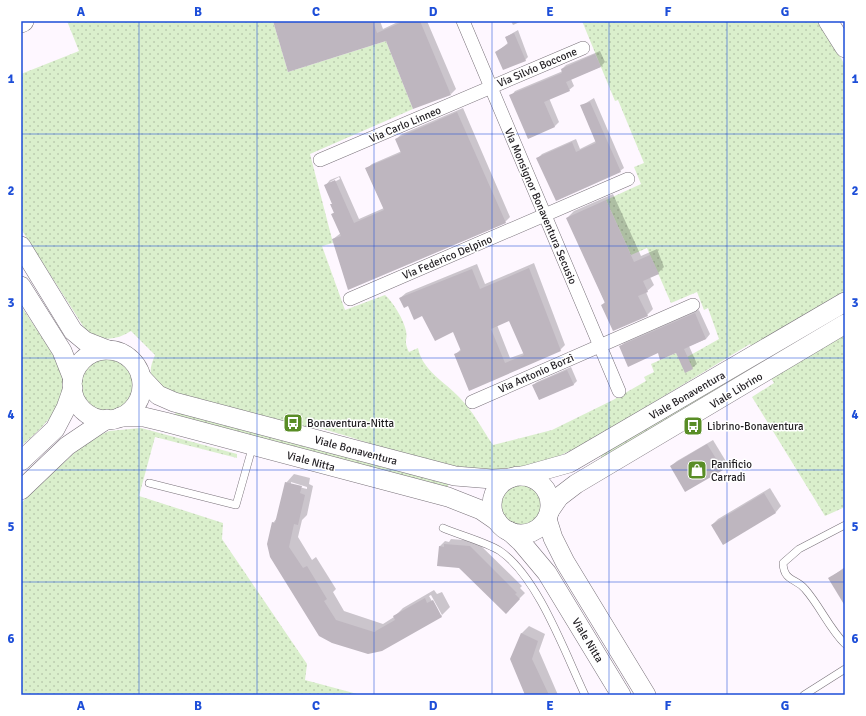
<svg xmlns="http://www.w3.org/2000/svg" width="866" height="716" font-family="Signika,sans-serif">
<defs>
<pattern id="grass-dots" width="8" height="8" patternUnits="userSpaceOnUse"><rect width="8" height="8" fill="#daefcc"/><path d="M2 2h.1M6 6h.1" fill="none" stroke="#bbccaf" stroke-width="1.8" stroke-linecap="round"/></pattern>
</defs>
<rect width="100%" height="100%" fill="#fef7ff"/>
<g fill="url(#grass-dots)">
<path d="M67,21H273L288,72L386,41L413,109L310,154L333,243L322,246L345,310L385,295C393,302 404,320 406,331C408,340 403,339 409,352L418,348C422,370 445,382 459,397C473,411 482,429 493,445L552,430L613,400L646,381L644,377L654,372L651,364L676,353L680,361L719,339L708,308L704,310L697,292L671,303L647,248L631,255L606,200L641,184L634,167L644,163L618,100L615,101L582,21H819L845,65V507L825,516L752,397L774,383L763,366L601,458V454L759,359L750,344L588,442L559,456L523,467L489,470L459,468L389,450L350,437L323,429L289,425L166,391C150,378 147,374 155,355L131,331C115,341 100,342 85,329L21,229V74L79,51Z"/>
<path d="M21,306C31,322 63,364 63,381C64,394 56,410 48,420C40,430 30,438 21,446Z"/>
<circle cx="107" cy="385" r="27"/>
<path d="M177,412L448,484V488L174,415Z"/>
<path d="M141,428L237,454V458L155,437L139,496L223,523L222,539L307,664L305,680L361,695H21V503L87,441L109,431Z"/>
<circle cx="521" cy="505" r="22"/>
</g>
<g fill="#0003" fill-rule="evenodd">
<path d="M274,21H380L383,29L400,21H427L456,89L451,94L387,40Z"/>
<path d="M511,21H522L513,25Z"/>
<path d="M518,30L528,57L525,60L497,52L509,42L506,37Z"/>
<path d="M600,51L605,62L600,67L571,79L574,86L569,90L549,98L559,122L555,126L529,137L511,96L515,91L563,71L562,69L566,65Z"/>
<path d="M594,98L624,168L620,171L538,158L542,154L576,139L580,149L596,141L581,106Z"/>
<path d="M463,108L510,217L505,222L333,239L341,233L332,214L335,212L331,205L333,203L325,186L330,180L340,176L359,219L384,208L366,169L372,164L402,151L396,139L402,134ZM339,177L340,179L330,184V182Z"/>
<path d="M613,194L641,256L657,249L664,267L658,273L650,277L654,285L646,292L653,309L647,315L602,305L605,302L567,218L574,211Z"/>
<path d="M534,263L565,345L560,350L469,389L455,355L461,349L454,331L423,315L400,298L406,293L477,264L485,284ZM510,320L524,353L510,358L497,325Z"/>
<path d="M699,310L710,334L706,339L689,346L697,364L692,368L676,351L658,352L620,347L624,343Z"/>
<path d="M571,367L577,381L574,384L539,399L533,385L537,382Z"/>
<path d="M713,440L727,463L722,469L671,466L677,461Z"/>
<path d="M294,474L310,478L309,484L313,486L307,515L302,520L298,537L312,560L316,557L336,589L333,592L344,611L383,624L394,617L403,608L434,590L437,594L442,592L450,607L441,616L332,642L273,523L277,518L286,483ZM291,482L307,487V489L291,485ZM431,595L442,615H440L429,596Z"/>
<path d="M770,488L781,506L776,512L723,543L712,525L718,519Z"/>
<path d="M451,539L476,541L522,586L520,588L525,593L506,612L439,547L445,541L449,542Z"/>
<path d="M845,567V604L830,578Z"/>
<path d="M529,626L545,634L539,651L558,695H527L521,634Z"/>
</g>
<g fill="#beb6bf" fill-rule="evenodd">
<path d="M273,21H373L377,33L400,23L399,21H420L451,95L413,109L386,41L288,72Z"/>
<path d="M514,33L526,61L503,70L495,52L508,44L505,37Z"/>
<path d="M595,54L601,67L566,82L570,91L544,102L555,127L528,139L509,95L562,73L561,69Z"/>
<path d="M590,102L621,172L556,201L536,158L572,142L576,152L596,143L580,105Z"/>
<path d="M457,112L506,223L348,290L332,239L341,236L331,214L334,213L330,204H332L324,185L335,180L354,223L384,210L365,168L401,153L395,139Z"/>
<path d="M606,200L634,262L650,255L659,274L643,281L648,292L638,296L648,316L613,331L601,305L605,303L566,218Z"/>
<path d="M529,268L561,351L469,391L454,354L461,351L453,332L435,341L422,316L414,320L408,306L404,308L399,298L472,269L480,289ZM509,321L524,355L505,363L491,329Z"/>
<path d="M695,313L706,339L684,349L693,369L685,373L676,353L660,360L658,353L628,367L619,346Z"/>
<path d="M567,370L574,385L539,400L532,385Z"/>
<path d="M707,444L723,470L685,492L670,466Z"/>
<path d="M285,482L302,486L300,493L305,495L298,525L294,524L289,547L303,568L307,566L327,599L324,601L336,620L374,632L395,620L393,616L425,598L427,603L433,600L442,617L382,651L368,654L332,643L319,636L270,557L267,544L272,522L275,523Z"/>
<path d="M764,493L776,513L723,545L711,525Z"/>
<path d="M444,544L470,546L517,593L515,594L520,599L506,614L459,568L437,566L439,546L444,547Z"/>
<path d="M845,568V606L828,578Z"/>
<path d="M521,633L538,641L532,659L549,695H525L510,659Z"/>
</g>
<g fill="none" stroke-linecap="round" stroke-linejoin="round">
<g stroke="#787179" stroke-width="8">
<g id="service">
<path d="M149,483L236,505L253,445"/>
<path d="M845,525L799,549L783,563C784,582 796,578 805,589C820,606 829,628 845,644"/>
<path d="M443,528C459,535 486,542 500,551C538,577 565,653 585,695"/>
<path d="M804,695L845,669"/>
</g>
</g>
<g stroke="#787179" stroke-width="14">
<g id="minor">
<path d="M463,21L619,391"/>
<path d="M320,160L583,48"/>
<path d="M350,299L628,179"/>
<path d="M472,402L693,305"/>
</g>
</g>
<g stroke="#787179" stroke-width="20">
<g id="secondary">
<path d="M828,21L845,48"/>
<path d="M21,246L73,331L85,341L108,350"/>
<path d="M21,286L62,351L73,379"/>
<circle cx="107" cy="385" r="35"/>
<path d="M141,377L158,395L174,402L455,476L492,479L511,478"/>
<path d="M120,417H144L165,422L448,497L481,510L497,521"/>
<path d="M21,461L55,429L66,408L73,388"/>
<circle cx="521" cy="505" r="29"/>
<path d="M523,476L569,463L845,302"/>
<path d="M21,490L67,446L107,419"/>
<path d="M550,510L559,497L576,484L845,324"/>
<path d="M547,519L553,538L565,562L646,695"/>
<path d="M509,531L521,542L547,573L621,695"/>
</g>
</g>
<g stroke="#787179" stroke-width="22">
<path id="primary" d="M21,22L23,21"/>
</g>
<use href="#service" stroke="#fff" stroke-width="7"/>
<use href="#minor" stroke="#fff" stroke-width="13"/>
<use href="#secondary" stroke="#fff" stroke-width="19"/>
<use href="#primary" stroke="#fff" stroke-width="21"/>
</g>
<path fill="none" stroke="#1d4ed8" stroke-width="1" stroke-opacity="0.55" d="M139,21V695M257,21V695M374,21V695M492,21V695M609,21V695M727,21V695M21,134H845M21,246H845M21,358H845M21,470H845M21,582H845"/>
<defs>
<g id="bus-square" transform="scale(1)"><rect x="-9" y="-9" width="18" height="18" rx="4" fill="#598d26" stroke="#fff"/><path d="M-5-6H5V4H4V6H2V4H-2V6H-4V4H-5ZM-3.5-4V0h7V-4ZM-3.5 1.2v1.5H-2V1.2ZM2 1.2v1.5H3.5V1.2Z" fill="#fff"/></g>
<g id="shop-square" transform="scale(1)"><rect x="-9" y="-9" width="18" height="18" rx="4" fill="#598d26" stroke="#fff"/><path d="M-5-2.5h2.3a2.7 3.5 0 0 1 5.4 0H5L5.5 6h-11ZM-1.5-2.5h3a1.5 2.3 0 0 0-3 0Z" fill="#fff"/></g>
</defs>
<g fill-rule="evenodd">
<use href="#bus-square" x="293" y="423"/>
<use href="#bus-square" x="693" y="426"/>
<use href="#shop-square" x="697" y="470"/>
</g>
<g text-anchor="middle" stroke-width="3" stroke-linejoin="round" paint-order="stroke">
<g font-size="11" fill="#211e22" stroke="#fff">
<text transform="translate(537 67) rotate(-23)" y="4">Via Silvio Boccone</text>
<text transform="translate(405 124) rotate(-23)" y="4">Via Carlo Linneo</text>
<text transform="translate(541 206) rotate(67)" y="4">Via Monsignor Bonaventura Secusio</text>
<text transform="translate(447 257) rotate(-23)" y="4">Via Federico Delpino</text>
<text transform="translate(536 373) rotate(-24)" y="4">Via Antonio Borzì</text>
<text transform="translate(736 390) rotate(-31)" y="4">Viale Librino</text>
<text transform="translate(687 395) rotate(-30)" y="4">Viale Bonaventura</text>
<text transform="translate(356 450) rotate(15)" y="4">Viale Bonaventura</text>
<text transform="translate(311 461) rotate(15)" y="4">Viale Nitta</text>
<text transform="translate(588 640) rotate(59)" y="4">Viale Nitta</text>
</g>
<g font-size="11" fill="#211e22" stroke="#fff" text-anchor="start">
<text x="307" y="427">Bonaventura-Nitta</text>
<text x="707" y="430">Librino-Bonaventura</text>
<text x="711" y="468">Panificio<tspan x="711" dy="13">Carradi</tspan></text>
</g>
</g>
<rect width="866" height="716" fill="none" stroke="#ffffff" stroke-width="44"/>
<rect x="22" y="22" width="822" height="672" fill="none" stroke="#1d4ed8" stroke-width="1.5"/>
<g font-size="13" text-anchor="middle" font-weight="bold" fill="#1d4ed8">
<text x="81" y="16">A</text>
<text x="198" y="16">B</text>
<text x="316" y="16">C</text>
<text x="433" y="16">D</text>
<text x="550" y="16">E</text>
<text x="668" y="16">F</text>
<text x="785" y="16">G</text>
<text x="11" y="83">1</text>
<text x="855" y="83">1</text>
<text x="11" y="195">2</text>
<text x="855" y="195">2</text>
<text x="11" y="307">3</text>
<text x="855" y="307">3</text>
<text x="11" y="419">4</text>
<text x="855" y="419">4</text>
<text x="11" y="531">5</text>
<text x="855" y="531">5</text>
<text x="11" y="643">6</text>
<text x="855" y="643">6</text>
<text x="81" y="710">A</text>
<text x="198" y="710">B</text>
<text x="316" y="710">C</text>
<text x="433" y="710">D</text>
<text x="550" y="710">E</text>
<text x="668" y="710">F</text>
<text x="785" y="710">G</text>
</g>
</svg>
